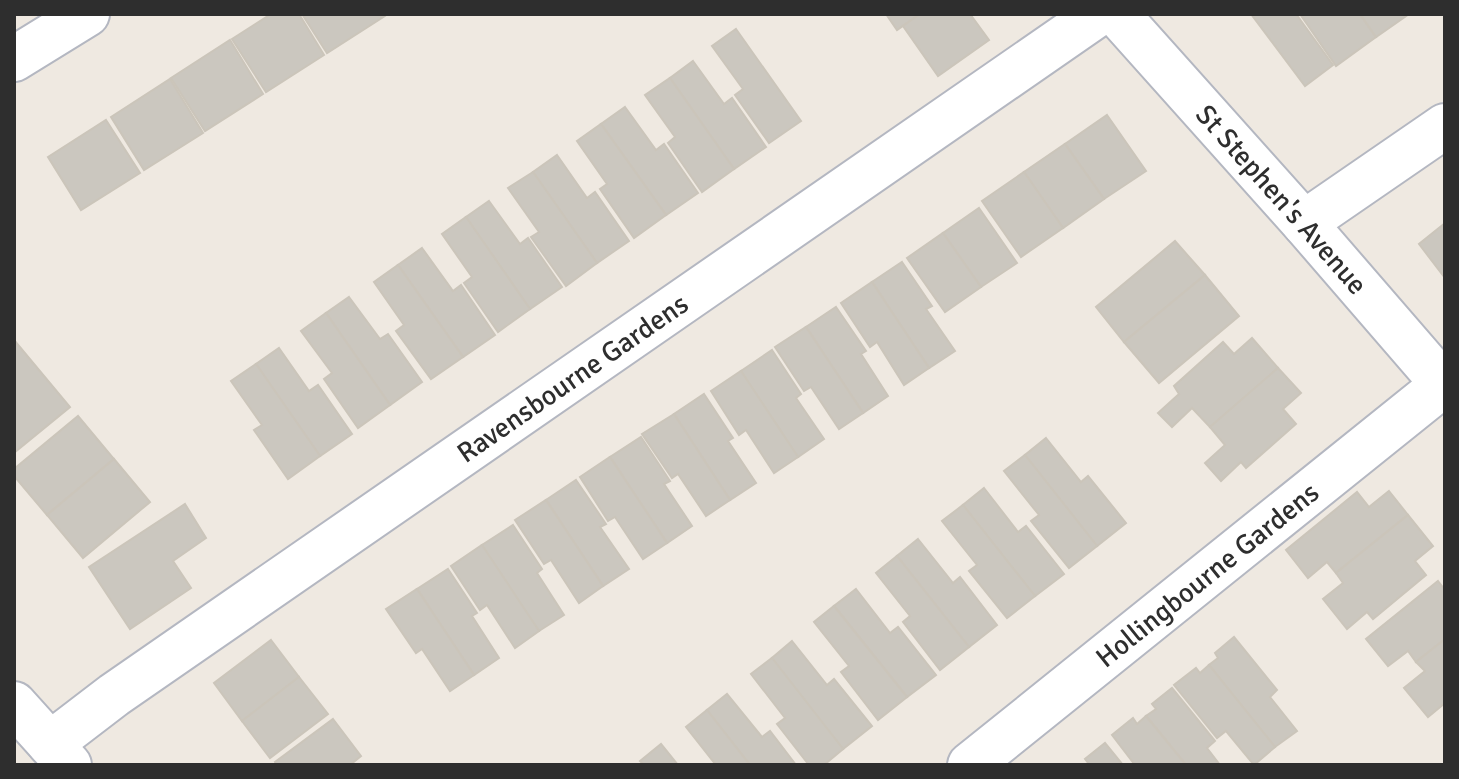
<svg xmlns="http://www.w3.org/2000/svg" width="1459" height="779" font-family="Signika,sans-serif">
<rect width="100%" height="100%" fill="#efe9e1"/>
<g fill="#cbc7bf" stroke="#cbc5ba" stroke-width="2">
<path d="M271,14H299L324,55L266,92L232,39Z"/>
<path d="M302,14H384L385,16L327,53Z"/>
<path d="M886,14H920L897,30Z"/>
<path d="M920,14H970L989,40L938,76L903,26Z"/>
<path d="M1251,14H1296L1333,65L1305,86Z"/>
<path d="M1300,14H1360L1376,37L1336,66Z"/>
<path d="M1360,14H1409L1376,37Z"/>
<path d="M736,29L801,121L769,143L735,95L743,89L712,46Z"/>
<path d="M230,40L263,94L205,131L171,78Z"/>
<path d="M693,61L724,104L732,98L766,147L734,169L670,78Z"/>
<path d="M670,78L734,169L702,192L668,143L675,137L645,95Z"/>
<path d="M170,79L203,133L144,170L111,117Z"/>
<path d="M625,107L656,150L664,144L698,193L666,215L601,124Z"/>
<path d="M1107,115L1146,171L1104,199L1065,144Z"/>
<path d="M106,120L140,173L81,210L48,157Z"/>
<path d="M601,124L666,215L634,238L600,189L607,184L577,141Z"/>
<path d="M1065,144L1104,199L1063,228L1024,172Z"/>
<path d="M557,155L587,198L595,192L629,241L597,263L533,172Z"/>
<path d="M533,172L597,263L566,286L531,237L539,232L508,188Z"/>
<path d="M1024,172L1063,228L1021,257L982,201Z"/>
<path d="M489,201L520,244L528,238L562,287L530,309L466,217Z"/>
<path d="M979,208L1017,263L981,287L943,233Z"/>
<path d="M466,217L530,309L498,332L464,283L472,277L442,234Z"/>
<path d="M1445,223V278L1419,244Z"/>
<path d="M943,233L981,287L945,312L907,258Z"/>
<path d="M1175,241L1205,275L1124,342L1096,307Z"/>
<path d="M422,248L453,291L461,285L495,335L463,357L398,265Z"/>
<path d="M902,262L932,306L926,309L955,351L929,368L872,282Z"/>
<path d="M398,265L463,357L431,379L396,331L404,325L374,282Z"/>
<path d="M1205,275L1239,316L1159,383L1124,342Z"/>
<path d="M872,282L929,368L904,385L877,342L870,347L841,303Z"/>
<path d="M349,297L380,339L388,334L422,382L390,405L326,313Z"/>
<path d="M836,307L866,351L861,354L888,396L863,413L806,327Z"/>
<path d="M326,313L390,405L358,428L324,379L332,373L301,331Z"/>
<path d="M806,327L863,413L839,429L811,387L804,391L775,347Z"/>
<path d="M1252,338L1278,368L1210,427L1192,408L1172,427L1158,413L1179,394L1174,386L1223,342L1234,354Z"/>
<path d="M14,340L70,407L14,453Z"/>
<path d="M279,348L309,391L318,385L352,434L320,456L256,364Z"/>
<path d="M772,350L801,394L796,398L824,439L798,457L741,371Z"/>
<path d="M256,364L320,456L288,479L254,430L262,425L231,381Z"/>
<path d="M1278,368L1301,393L1283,409L1296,424L1246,468L1241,462L1221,481L1205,463L1225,445L1210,427Z"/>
<path d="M741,371L798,457L774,473L746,430L739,435L711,391Z"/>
<path d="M704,394L733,438L728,441L756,483L730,500L674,414Z"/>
<path d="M674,414L730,500L706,516L678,474L672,478L642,434Z"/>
<path d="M78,416L114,459L47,515L14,476V469Z"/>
<path d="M641,437L670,481L664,484L692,526L667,543L610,457Z"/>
<path d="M1046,438L1081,482L1088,476L1126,523L1097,546L1025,455Z"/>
<path d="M1025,455L1097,546L1069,568L1031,521L1039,515L1004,471Z"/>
<path d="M610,457L667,543L643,559L615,517L608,521L580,477Z"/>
<path d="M114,459L150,502L83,558L47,515Z"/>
<path d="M576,480L606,524L600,527L629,569L603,586L546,500Z"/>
<path d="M984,488L1018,532L1026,526L1064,574L1035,596L963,505Z"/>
<path d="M1389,491L1408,515L1336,573L1327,562L1308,578L1286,550L1357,492L1369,507Z"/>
<path d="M546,500L603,586L579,603L551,560L544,564L515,520Z"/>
<path d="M185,504L206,538L173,561L191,588L130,629L89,567Z"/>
<path d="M963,505L1035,596L1007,618L969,571L977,565L942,521Z"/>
<path d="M1408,515L1433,546L1415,561L1426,575L1373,619L1367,612L1347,629L1323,599L1343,583L1336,573Z"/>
<path d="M513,525L542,569L537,573L564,615L539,631L482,545Z"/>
<path d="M918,539L953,583L960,577L997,625L969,647L897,556Z"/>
<path d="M482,545L539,631L515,648L487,605L480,610L451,566Z"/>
<path d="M897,556L969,647L940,670L903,622L910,616L876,573Z"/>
<path d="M448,569L477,613L472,616L499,658L474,675L417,589Z"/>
<path d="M1438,581L1445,590V639L1416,662L1408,651L1388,666L1366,639Z"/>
<path d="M417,589L474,675L450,691L422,649L416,653L386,609Z"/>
<path d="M856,589L890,633L898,627L936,675L907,697L834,606Z"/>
<path d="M834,606L907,697L878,720L841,672L849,666L814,622Z"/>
<path d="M1234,637L1277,690L1270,697L1297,731L1275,747L1209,665L1218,658L1215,653Z"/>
<path d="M1445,639V703L1428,717L1404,688L1425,671L1416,662Z"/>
<path d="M271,640L299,677L242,721L214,683Z"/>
<path d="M792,641L827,685L834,679L872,726L843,749L772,658Z"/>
<path d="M772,658L843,749L824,765H809L777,724L785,718L751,674Z"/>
<path d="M1209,665L1275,747L1254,765L1226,731L1217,738L1174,685L1196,668L1200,673Z"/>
<path d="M299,677L328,714L270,758L242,721Z"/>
<path d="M1172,688L1215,741L1207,748L1220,765H1186L1146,716L1156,709L1152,704Z"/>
<path d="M727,694L762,737L770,731L796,765H750L707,710Z"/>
<path d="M707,710L750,765H716L686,727Z"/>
<path d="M1146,716L1186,765H1135L1112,735L1133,718L1137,724Z"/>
<path d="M333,719L361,756L350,765H277L275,762Z"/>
<path d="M1105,743L1123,765H1088L1089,764L1085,759Z"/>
<path d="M661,744L678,765H644L640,761Z"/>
</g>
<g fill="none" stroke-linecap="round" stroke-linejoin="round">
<g stroke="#b4b7c1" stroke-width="48">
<g id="minor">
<path id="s1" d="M1117,14L1304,223L1445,386"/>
<path d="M14,59L87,14"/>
<path d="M1304,223L1445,126"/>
<path d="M14,704L69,765"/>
<path id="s2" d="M50,744L114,695L1098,14"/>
<path id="s3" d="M970,765L1444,384"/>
</g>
</g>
<use href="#minor" stroke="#fff" stroke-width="44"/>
</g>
<g text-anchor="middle" stroke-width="6" stroke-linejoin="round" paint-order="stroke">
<g font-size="28" fill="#2e2e2e" stroke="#fff">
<text dy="10" stroke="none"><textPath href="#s1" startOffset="248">St Stephen's Avenue</textPath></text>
<text dy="10" stroke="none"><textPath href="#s2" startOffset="638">Ravensbourne Gardens</textPath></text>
<text dy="10" stroke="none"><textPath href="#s3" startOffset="304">Hollingbourne Gardens</textPath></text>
</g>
</g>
<rect width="1459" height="779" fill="none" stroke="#2e2e2e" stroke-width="32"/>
</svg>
